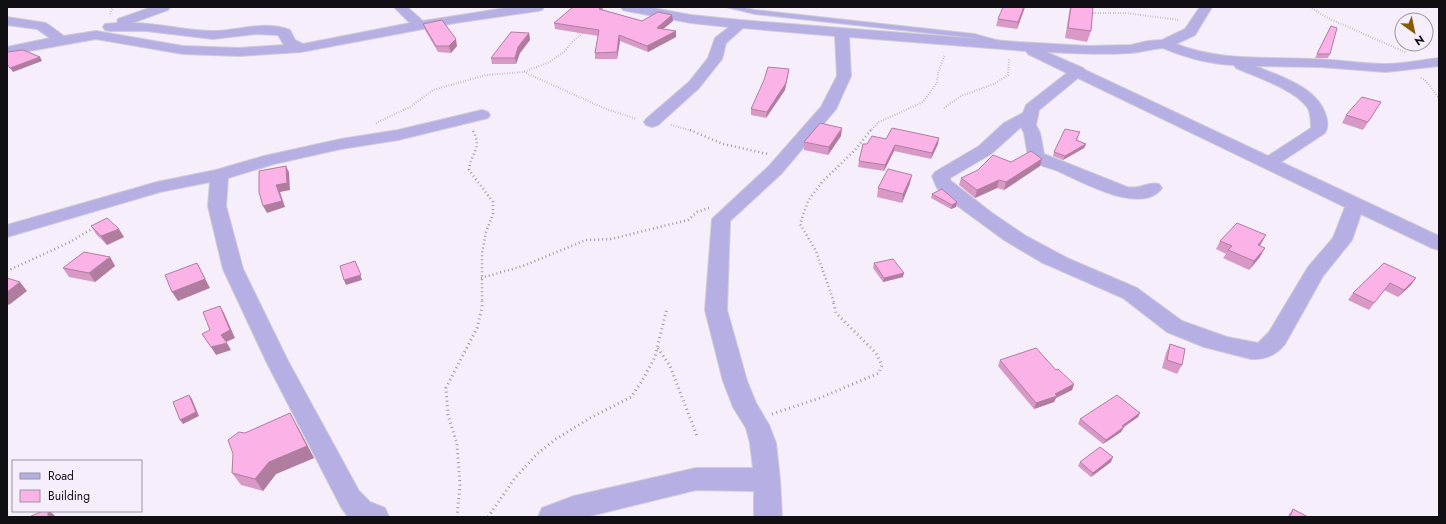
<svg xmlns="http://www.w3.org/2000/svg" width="1446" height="524" font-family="Jost,sans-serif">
<rect width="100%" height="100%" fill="#f6effb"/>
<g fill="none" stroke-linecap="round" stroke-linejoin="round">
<g stroke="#d1cbd6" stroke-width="2">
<path id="service" d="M726,7H739L755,10L974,34L1007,43L1004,45L974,38L755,14Z"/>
</g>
<g stroke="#d1cbd6" stroke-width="2">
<g id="minor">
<path d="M152,7H170L168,10L132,23C159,23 186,31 213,31C238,31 265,20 290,30L295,40L303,44L410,23L394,7H407L423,21L512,7H544L542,10L538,11L455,23L301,52L239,56L183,54L96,39L7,55V47L50,38L37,29L7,25V17L46,23L64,36L96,31L183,46L239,48L284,45L278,35L256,34L213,39L146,31H110L105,30L103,27L105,24L117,23L118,19Z"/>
<path d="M621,7H647L691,15L740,20L1018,42L1089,46L1131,45L1148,41L1162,40L1185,29L1200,7H1212L1195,35L1176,44C1219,61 1266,57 1312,59C1336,59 1360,64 1384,64C1402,64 1421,60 1439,58V66L1386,72L1320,67L1255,66C1279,76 1318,87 1326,116C1328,122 1328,128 1325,133L1281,162L1439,236V250L1432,248L1361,214L1352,240L1323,276L1285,344C1276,355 1265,360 1251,359L1204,347L1167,332L1123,298L1041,262L1004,240L959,207L937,188L932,176L935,172L979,146L1004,123L1023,113L1026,105L1067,73L1028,54L1026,51L849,37L851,76L836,109L781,174L730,221L727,310L747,381L756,403L769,425L776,443L780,480L782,517H754V491L696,490L586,517H538L542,508L574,496L696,468H753L750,443L746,428L733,407L723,381L705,310L712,219L769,166L821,107L837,76L835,36L743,28L726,43L722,59L699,88L658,125L652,127L646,125L644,122L646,119L689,82L708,58L715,38L729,27L691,23L627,11L623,10ZM1163,48C1187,58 1209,64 1234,65L1236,68C1256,77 1294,89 1307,107C1311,113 1311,121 1311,128L1268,156L1085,70L1083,68L1046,52C1074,53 1102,55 1130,53C1141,52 1152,49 1163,48ZM1078,78L1345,207L1333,238L1308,267L1269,332L1258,343L1227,337L1182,321L1137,288L1067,258L1026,236L992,213L951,181L950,178L991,154L1021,127L1024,133L1028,156C1035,166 1049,167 1060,172C1083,182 1142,216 1162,188L1159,184C1146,181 1142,190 1127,187L1044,154L1040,133L1036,125L1039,110Z"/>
<path d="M482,110L488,112L490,115L488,118L398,140L341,149L274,164L228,178L226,206L243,269L288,361L359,491L370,502L385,508L389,517H348L341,507L266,361L223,269L208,206L210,182L160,192L7,237V225L157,182L216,170L264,156L341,139L398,130Z"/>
</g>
</g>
<g stroke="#9f9aa3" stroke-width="2" stroke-dasharray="0.5 2" stroke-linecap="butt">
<path d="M1310,7L1328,18L1407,53"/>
<path d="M1093,13H1126L1180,20"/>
<path d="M110,14L113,7"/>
<path d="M524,72L606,109L637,119"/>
<path d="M1421,78L1425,80L1439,98"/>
<path d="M944,108L961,96L994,84L1008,75L1009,59"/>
<path d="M376,123L410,107L433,90L486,75L523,72L548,63L564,52L572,42L584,32"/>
<path d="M671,125L693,131"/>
<path d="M870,131L879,122L923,102L937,83L938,73L945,54"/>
</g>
<g stroke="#9f9aa3" stroke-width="2.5" stroke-dasharray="1 3" stroke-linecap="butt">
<path d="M690,130L723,144L768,154"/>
<path d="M473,131C483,149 470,154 469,170L493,202V214L486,232L482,253V302"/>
<path d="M7,271L70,242L95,227"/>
<path d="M481,278L523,266L586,240L611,239L688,220L697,212L709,208"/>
<path d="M834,302L816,251L800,224L808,201L822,182L855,150L871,130"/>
</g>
<g stroke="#9f9aa3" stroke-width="3" stroke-dasharray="1 3.5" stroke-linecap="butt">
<path d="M658,348L670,366L697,436"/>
<path d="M772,414L820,398L879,373L882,365L876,353L836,313L833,301"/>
<path d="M457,517L460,486L457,444L448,415L446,388L477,328L482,308V301"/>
<path d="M488,517L515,478L537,454L556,439L590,418L631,397L642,381L655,357L667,308"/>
</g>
<use href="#service" fill="#b5afe4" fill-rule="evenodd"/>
<use href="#minor" fill="#b5afe4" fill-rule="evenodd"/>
</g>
<g fill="#d899c6">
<path d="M603,7V10L642,21H673L663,29L676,37L648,52L620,41L617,59H595V53L598,36L555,29L554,23Z"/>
<path d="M1025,7L1017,29L996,26L998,19Z"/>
<path d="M1070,7H1093L1091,31L1087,42L1065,38Z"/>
<path d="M423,24L457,46L451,53L438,52L425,30Z"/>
<path d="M1329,30L1330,54L1328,58H1315Z"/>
<path d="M529,33L530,40L520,53L516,64H492L491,58Z"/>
<path d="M789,69L788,75L785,90L766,118L751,115V109Z"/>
<path d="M1381,102L1363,130L1342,123L1346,115Z"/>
<path d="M841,136L828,155L804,150V142Z"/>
<path d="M1079,136L1077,140L1086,144L1084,148L1063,160L1053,156L1054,152Z"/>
<path d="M886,139L938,144L931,159L894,151L884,171L858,167L859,161L867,144Z"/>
<path d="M1011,162L1040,166L1004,190L997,188L975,198L959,185L961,178Z"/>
<path d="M910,183L902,203L877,197L878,188Z"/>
<path d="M932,194L957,202L956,207L951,209L931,198Z"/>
<path d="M91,226L124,237L107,245L96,234Z"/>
<path d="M1220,241L1261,244L1259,246L1260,257L1249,270L1223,258L1226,254L1216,249Z"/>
<path d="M110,257L115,266L95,282L69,277L63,268Z"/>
<path d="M874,263L903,277L883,282L873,268Z"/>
<path d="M1384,263L1411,285L1398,297L1384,290L1369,310L1348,300L1353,293Z"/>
<path d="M1170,344L1182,365L1177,374L1162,368L1166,353Z"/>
<path d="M1000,360L1074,384L1072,390L1056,398L1054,402L1034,409L998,366Z"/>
<path d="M1140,413L1138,417L1124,427L1121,432L1103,444L1078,424L1080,419Z"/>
<path d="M297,425L314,458L276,474L263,491L241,485L232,473L233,454L245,433Z"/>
<path d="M1080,462H1111L1091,477L1078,466Z"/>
<path d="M1293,509L1308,517H1288L1289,514Z"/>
</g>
<g fill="#b07da1">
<path d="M1024,7H1025L1017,29L1018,22Z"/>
<path d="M672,15L673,21L657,34V28Z"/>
<path d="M676,31V37L648,52L647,46Z"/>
<path d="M529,33L530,40L520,53L516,64L515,58L518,47Z"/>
<path d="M619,35L620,41L617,59V52Z"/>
<path d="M456,39L457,46L451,53L449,46Z"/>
<path d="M40,57L42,61L13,72L10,68Z"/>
<path d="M789,69L788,75L785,90L766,118L767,112Z"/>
<path d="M842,128L841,136L828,155L829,147Z"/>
<path d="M939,138L938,144L931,159L932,153Z"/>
<path d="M1086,144L1084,148L1063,160L1065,156Z"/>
<path d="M895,145L894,151L884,171L885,165Z"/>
<path d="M1042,159L1040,166L1004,190L1006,182Z"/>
<path d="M286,166L289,172L290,190L280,192L285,207L267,213L263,206L276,185Z"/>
<path d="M912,175L910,183L902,203L903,194Z"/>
<path d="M999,180L997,188L975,198L977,190Z"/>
<path d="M957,202L956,207L951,209L952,205Z"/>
<path d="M119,229L124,237L107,245L101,236Z"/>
<path d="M1266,235L1261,244L1253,254L1258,245Z"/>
<path d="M1265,248L1260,257L1249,270L1254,261Z"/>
<path d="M110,257L115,266L95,282L89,273Z"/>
<path d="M355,261L362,280L346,285L344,280Z"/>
<path d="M197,263L210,288L178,301L172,292Z"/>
<path d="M904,273L903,277L883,282L884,278Z"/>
<path d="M1416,278L1411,285L1398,297L1404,290Z"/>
<path d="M20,282L27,291L9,305L7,303V292Z"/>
<path d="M220,306L224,313L235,338L226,342L221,335Z"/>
<path d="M227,343L231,350L216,355L211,347Z"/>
<path d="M1074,384L1072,390L1056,398L1054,402L1034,409L1036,403Z"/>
<path d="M189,395L192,399L199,416L183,424L180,420Z"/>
<path d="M290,413L314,458L276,474L263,491L255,479Z"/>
<path d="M1140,413L1138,417L1119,430L1122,426Z"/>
<path d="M1124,427L1121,432L1103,444L1106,440Z"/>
<path d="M1113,457L1111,462L1091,477L1093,473Z"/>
<path d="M48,511H50L56,517H48Z"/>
</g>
<g fill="#fbb2e6" stroke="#b07da1">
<path d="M573,7H603L599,9L642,21L658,12L672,15L657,28L676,31L647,46L619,35L617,52L595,53L599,30L554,23Z"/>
<path d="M1003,7H1024L1018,22L998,19Z"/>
<path d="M1071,7H1093L1091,31L1068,28Z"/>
<path d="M442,20L456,39L449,46H436L423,24Z"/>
<path d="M1331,26L1337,28L1330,54H1317Z"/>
<path d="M511,32L529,33L518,47L515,58H491Z"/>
<path d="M23,50L40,57L10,68L7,64V52Z"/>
<path d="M768,67L789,69L786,83L767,112L751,109L764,80Z"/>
<path d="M1362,97L1381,102L1368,122L1346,115Z"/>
<path d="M820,123L842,128L829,147L804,142Z"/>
<path d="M892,128L939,138L932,153L895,145L885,165L859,161L863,144H867L872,136L886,139Z"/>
<path d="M1065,129L1080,132L1076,140L1086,144L1065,156L1054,152Z"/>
<path d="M1031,151L1042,159L1006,182L999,180L977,190L961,178L978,170L993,155L1011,162Z"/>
<path d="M286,166L287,183L276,185L282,201L263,206L259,192V171Z"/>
<path d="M888,169L912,175L903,194L878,188Z"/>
<path d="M942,189L957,202L952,205L932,194Z"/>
<path d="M107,218L119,229L101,236L91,226Z"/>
<path d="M1237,223L1266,235L1258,245L1265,248L1254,261L1228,250L1232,246L1220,241Z"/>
<path d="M84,252L110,257L89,273L63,268Z"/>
<path d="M893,259L904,273L884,278L874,263Z"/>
<path d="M355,261L361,275L344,280L340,266Z"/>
<path d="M197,263L205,279L172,292L165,275Z"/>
<path d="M1384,263L1416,278L1404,290L1390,283L1374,303L1353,293Z"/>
<path d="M7,278L20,282L7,292Z"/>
<path d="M220,306L230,330L221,335L227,343L211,347L202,334L210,330L203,312Z"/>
<path d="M1170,344L1185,349L1182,365L1167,360Z"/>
<path d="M1036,348L1056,370L1058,369L1074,384L1055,394L1057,396L1036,403L1000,360Z"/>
<path d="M189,395L196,412L180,420L173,402Z"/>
<path d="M1117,395L1140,413L1122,426L1124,427L1106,440L1080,419Z"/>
<path d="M290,413L307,446L269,462L255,479L232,473L233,454L228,440L239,432L245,433Z"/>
<path d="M1100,447L1113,457L1093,473L1080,462Z"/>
<path d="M1293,509L1308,517H1290Z"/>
<path d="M43,511H48V517H29Z"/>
</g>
<rect width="1446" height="524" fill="none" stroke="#110f13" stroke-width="16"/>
<rect x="12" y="460" width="130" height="52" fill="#f6effb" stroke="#9a959e"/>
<rect x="20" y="473" width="20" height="6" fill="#b5afe4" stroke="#9a959e"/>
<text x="48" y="480" font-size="12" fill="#110f13">Road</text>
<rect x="20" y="490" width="20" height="12" fill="#fbb2e6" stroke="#9a959e"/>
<text x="48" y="500" font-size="12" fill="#110f13">Building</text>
<g transform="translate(1414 32) rotate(147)"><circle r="19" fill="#f6effb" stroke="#9a959e"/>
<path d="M0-3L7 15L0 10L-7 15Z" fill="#895a00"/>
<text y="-6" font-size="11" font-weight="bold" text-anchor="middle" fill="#110f13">N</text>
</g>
</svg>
